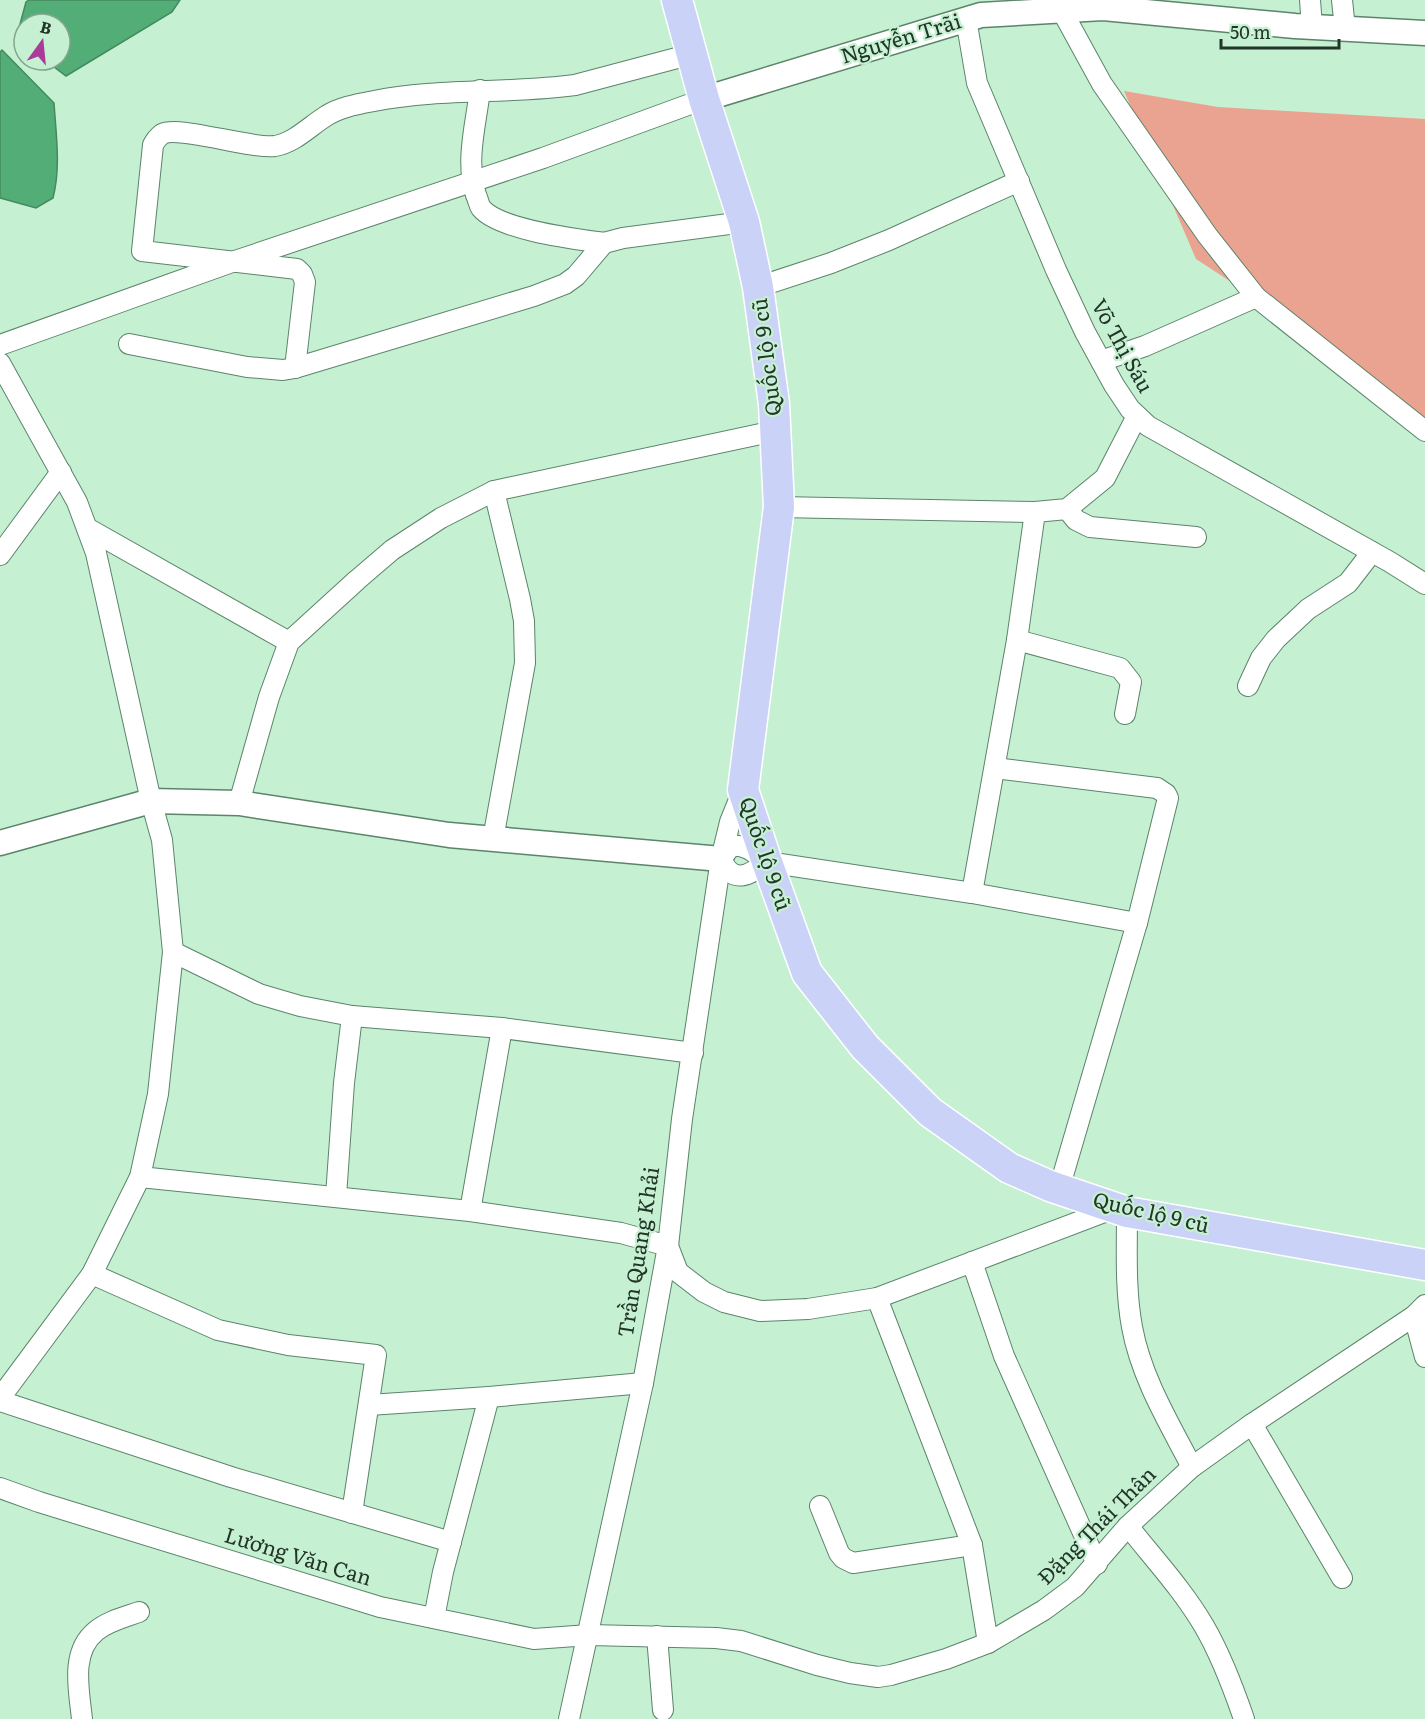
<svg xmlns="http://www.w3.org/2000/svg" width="1425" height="1719" font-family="Literata,serif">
<rect width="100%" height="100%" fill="#c5f1d2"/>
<path fill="#eba391" d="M1124,91L1218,107L1425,119V421L1332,348L1196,259Z"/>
<g fill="#53ad76" stroke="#45895f" stroke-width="1.5">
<path d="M29,0H180L172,12L66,76L45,60H60V24H24V36L19,28L26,2Z"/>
<path d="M2,50L54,103C56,134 61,167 53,198L36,208L0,198V52Z"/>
</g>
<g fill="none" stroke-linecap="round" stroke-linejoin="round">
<g stroke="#5b8469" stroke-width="22">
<g id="minor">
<path d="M1310,0L1312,27"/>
<path d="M1342,0L1345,29"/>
<path d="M1062,11L1102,84L1207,235L1256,297L1425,431"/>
<path d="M966,19L977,83L1056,270L1085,332L1114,385L1130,409L1148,426L1390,562L1425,584"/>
<path d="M480,90C476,124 465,161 476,195C478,199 479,205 481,208C499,230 576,239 604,243"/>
<path d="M758,287L831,263L889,240L1019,181"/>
<path d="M129,344L247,367L283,370L295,368L534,296L565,284L576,276L604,243L623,238L744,222"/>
<path d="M0,345L232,262L543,158L704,99"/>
<path d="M1101,361L1145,346L1256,297"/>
<path d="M0,363L77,502L96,553L151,801L162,840L173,952L158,1094L140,1177L92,1274L0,1398"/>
<path d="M295,368L305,282L302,274L297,269L142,251L153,145C155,141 158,137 162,134C179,125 249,149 275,146C294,143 310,126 326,116C340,107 358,104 374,101C441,88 509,94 575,85L692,54"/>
<path d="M779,507L1035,512L1067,509L1105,478L1137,416"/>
<path d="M1067,509L1076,520L1090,527L1196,537"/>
<path d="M87,528L289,642"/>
<path d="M0,555L61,472"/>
<path d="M1017,640L1120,668L1131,682L1125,714"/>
<path d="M1248,686L1261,658L1276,639L1308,609L1348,583L1372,552"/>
<path d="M995,768L1157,788L1166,794L1168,798L1137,923L1059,1189"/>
<path d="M239,803L269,697L289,642L357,580L392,550L441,518L494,491L775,431"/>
<path d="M493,839L525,663L524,621L520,599L494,491"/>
<path d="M767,862C748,876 733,885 721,859L731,846C746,844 755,853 767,862L972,893L1137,923"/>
<path d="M972,893L1017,640L1035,512"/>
<path d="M173,952L259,994L300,1006L352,1016L502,1028L693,1053"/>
<path d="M140,1177L470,1211L621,1233L668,1246L678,1272L704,1292L724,1302L760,1311L808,1309L877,1298L1115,1208"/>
<path d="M336,1196L344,1083L352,1016"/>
<path d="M470,1211L502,1028"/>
<path d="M1127,1212C1127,1250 1125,1289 1132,1327C1141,1377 1169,1423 1192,1467"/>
<path d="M972,1262L1004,1356L1097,1564"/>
<path d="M92,1274L218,1330L288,1345L376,1355L352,1513"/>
<path d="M877,1298L972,1545L988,1643"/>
<path d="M1414,1316L1425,1357"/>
<path d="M0,1401L231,1477L451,1542"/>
<path d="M369,1405L489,1397L643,1383"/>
<path d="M1252,1424L1342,1578"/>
<path d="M0,1488L39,1502L380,1607L534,1639L589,1635L716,1638L741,1641L817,1665L850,1673L878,1677L891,1675L946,1659L988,1643L1044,1610L1075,1587L1128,1526L1192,1467L1252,1424L1414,1316L1425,1305"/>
<path d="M820,1506L839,1553L843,1558L853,1563L972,1545"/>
<path d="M1128,1526C1154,1559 1183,1590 1204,1626C1221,1655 1233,1687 1244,1719"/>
<path d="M434,1618L443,1572L489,1397"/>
<path d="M657,1636L663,1710"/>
<path d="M82,1719C79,1690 70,1652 96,1631C108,1621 125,1617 139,1612"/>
<path d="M569,1719L643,1383L668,1246L682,1119L721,859L730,822L743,790"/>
</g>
</g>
<g stroke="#5b8469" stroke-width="27">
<g id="tertiary">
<path d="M704,99L981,15L1103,8L1295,26L1425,33"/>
<path d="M0,843L151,801L239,803L449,835L721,859"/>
</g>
</g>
<g stroke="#fff" stroke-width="33">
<path id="primary" d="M677,0L704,99L744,222L758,287L774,404L779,507L743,790L767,862L807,973L865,1047L930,1112L1009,1168L1050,1186L1127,1212L1425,1265"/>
</g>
<use href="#minor" stroke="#fff" stroke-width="20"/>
<use href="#tertiary" stroke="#fff" stroke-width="24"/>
<use href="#primary" stroke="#cad2f7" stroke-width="30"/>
</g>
<g text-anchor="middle" stroke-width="4.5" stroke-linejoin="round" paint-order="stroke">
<g font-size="21" fill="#233428" stroke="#c5f1d2">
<text transform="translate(901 39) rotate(-17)" y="7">Nguyễn Trãi</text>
<text transform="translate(1122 346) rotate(61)" y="7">Võ Thị Sáu</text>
<text transform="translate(767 357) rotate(-97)" y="7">Quốc lộ 9 cũ</text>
<text transform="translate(765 854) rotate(71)" y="7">Quốc lộ 9 cũ</text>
<text transform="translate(1151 1213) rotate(13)" y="7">Quốc lộ 9 cũ</text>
<text transform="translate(639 1252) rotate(-81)" y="7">Trần Quang Khải</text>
<text transform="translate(1097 1526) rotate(-45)" y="7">Đặng Thái Thân</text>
<text transform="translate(298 1557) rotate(17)" y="7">Lương Văn Can</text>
</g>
</g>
<g transform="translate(42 42) rotate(15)"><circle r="28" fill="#c5f1d2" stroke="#84a58e" stroke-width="1.5"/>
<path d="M0-4.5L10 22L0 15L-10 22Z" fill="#ab3b98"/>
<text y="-9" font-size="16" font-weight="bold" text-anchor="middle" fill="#233428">B</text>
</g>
<path d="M1221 39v9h118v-9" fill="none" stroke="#233428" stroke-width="3"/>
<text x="1230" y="39" font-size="18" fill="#233428" stroke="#c5f1d2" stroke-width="4.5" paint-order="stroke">50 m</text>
</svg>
